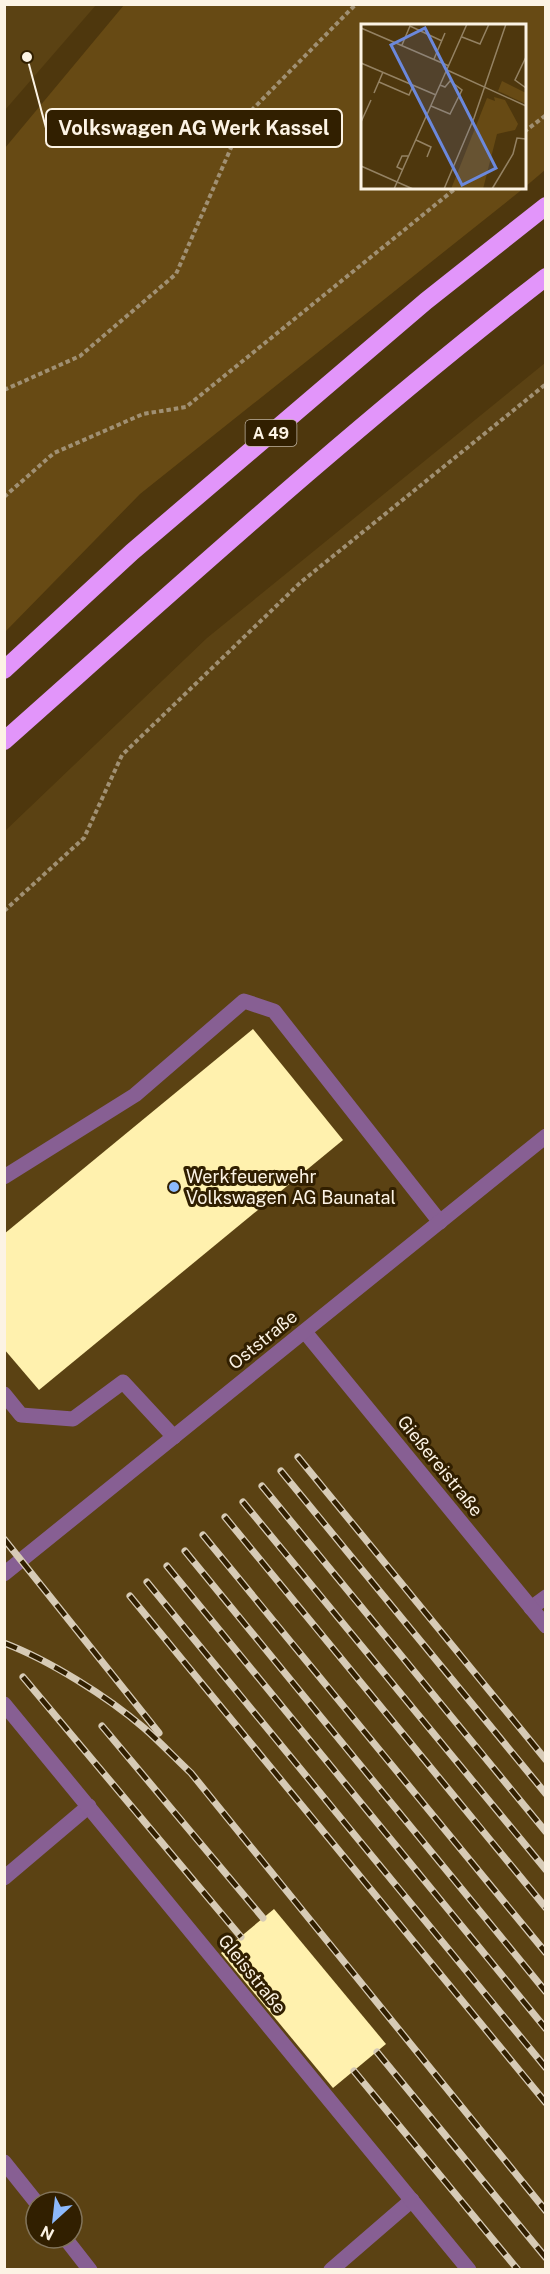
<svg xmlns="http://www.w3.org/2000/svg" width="550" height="2274" font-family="'Public Sans',sans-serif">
<rect width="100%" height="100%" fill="#4e370d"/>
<g fill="#5b4213" fill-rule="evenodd">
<path d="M5,4L96,5L5,110L4,5Z"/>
<path d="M545,363V2269L5,2270V831L207,638ZM36,2202H72V2238H36Z"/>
</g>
<path fill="#674a14" d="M124,5H545V170L525,187L524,26H362V188H524L140,494L5,632V148Z"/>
<g fill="#fff1ae">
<path d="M253,1029L343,1140L39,1390L4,1349V1234Z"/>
<path d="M274,1909L386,2044L333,2088L221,1953Z"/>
</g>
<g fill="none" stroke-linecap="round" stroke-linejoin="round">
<g stroke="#a09073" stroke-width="4" stroke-dasharray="4.5 3" stroke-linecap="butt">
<path d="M524,132L546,115"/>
<path d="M4,390L80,356L176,274L244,118L356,4"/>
<path d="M4,497L54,453L143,414L186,407L456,188"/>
<path d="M4,911L84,838L122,755L301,582L546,384"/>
</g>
<g stroke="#875f93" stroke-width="15">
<path d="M4,1177L135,1095L244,1001L274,1011L440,1222"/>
<path d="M4,1394L21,1415L73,1419L123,1382L174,1437"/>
<path d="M531,1608L546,1597"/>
<path d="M4,1878L89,1806"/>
<path d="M4,2162L36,2202"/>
<path d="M65,2238L90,2270"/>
<path d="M331,2270L412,2200"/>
</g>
<g stroke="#875f93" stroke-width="15">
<path d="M305,1332L546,1626"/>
<path d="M4,1574L546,1136"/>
<path d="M4,1704L469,2270"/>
</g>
<g stroke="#e295fa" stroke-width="18">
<path d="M4,670L132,552L426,301L546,206"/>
<path d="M4,741C182,583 358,423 546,277"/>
</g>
<g stroke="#d7cbb6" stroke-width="7">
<g id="rail">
<path d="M298,1457L546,1760"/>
<path d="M281,1471L546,1794"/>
<path d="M262,1486L546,1832"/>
<path d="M243,1502L546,1870"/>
<path d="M225,1517L546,1908"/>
<path d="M203,1535L546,1953"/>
<path d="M4,1539L159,1733"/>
<path d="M185,1551L546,1992"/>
<path d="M167,1566L546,2029"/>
<path d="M147,1582L546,2068"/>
<path d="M130,1596L546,2103"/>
<path d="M4,1643C49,1660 108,1697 144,1728C160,1742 175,1758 191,1773L546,2211"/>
<path d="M23,1677L241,1937"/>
<path d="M102,1726L263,1918"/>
<path d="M377,2052L546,2258"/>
<path d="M354,2071L518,2270"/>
</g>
</g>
<use href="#rail" stroke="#311f00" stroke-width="4.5" stroke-dasharray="14" stroke-linecap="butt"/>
</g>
<circle fill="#8cb9fc" stroke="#311f00" stroke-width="2" cx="174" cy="1187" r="6"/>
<g text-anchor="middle" stroke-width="6" stroke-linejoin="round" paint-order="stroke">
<rect fill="#311f00" stroke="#bfb3a0" stroke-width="1.5" x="245.5" y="420" width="51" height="26" rx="4.5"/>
<g font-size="16" font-weight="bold" fill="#fcf3e4">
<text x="271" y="439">A 49</text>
</g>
<g font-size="18" fill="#fcf3e4" stroke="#311f00" text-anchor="start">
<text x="186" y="1183">Werkfeuerwehr<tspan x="186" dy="21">Volkswagen AG Baunatal</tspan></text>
</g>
<g font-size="18" fill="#fcf3e4" stroke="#311f00">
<text transform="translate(263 1340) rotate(-39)" y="6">Oststraße</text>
<text transform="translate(440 1466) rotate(51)" y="6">Gießereistraße</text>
<text transform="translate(252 1974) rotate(51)" y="6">Gleisstraße</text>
</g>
</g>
<g transform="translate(361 24)">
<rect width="165" height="165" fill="#4e370d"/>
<path d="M141,57L165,69V80L137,67ZM133,73L144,76L157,100L154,106L136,110L122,165H90L126,74L134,77Z" fill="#674a14"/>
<path fill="none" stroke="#948263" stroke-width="1.5" d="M0,4L88,42M101,13L119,20L128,0M41,21L49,2L81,17M165,33L154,56L165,64M73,35L84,9M0,39L75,71M86,46L165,82M18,58L48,71L52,62M13,69L22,48M70,82L89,90L101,66L89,57L84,63L79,61M0,98L10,76M55,116L70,123L66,133M0,142L52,165M42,146L36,143L41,132H48M33,165L106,0M83,165L113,94L145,0M131,165L152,130L156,114L165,115"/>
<path fill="#6b88dc" fill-opacity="0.15" stroke="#6b88dc" stroke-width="3" d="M64,4L135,144L101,161L30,21Z"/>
<rect width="165" height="165" fill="none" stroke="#fcf3e4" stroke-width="3"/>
</g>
<path fill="none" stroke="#fcf3e4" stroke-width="2" d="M27 57L46 128"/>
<circle fill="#fcf3e4" stroke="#311f00" stroke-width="2" cx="27" cy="57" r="6"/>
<rect fill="#311f00" stroke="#fcf3e4" stroke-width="2" x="46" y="109" width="296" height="38" rx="6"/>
<g font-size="20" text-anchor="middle" font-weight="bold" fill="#fcf3e4">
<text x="194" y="135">Volkswagen AG Werk Kassel</text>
</g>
<rect width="550" height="2274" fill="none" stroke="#fcf3e4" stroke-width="12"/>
<g transform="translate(54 2220) rotate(207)"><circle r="28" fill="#311f00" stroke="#82745b" stroke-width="1.5"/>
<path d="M0-4.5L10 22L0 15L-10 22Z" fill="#8cb9fc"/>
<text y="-9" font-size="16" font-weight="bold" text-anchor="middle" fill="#fcf3e4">N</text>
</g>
</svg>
